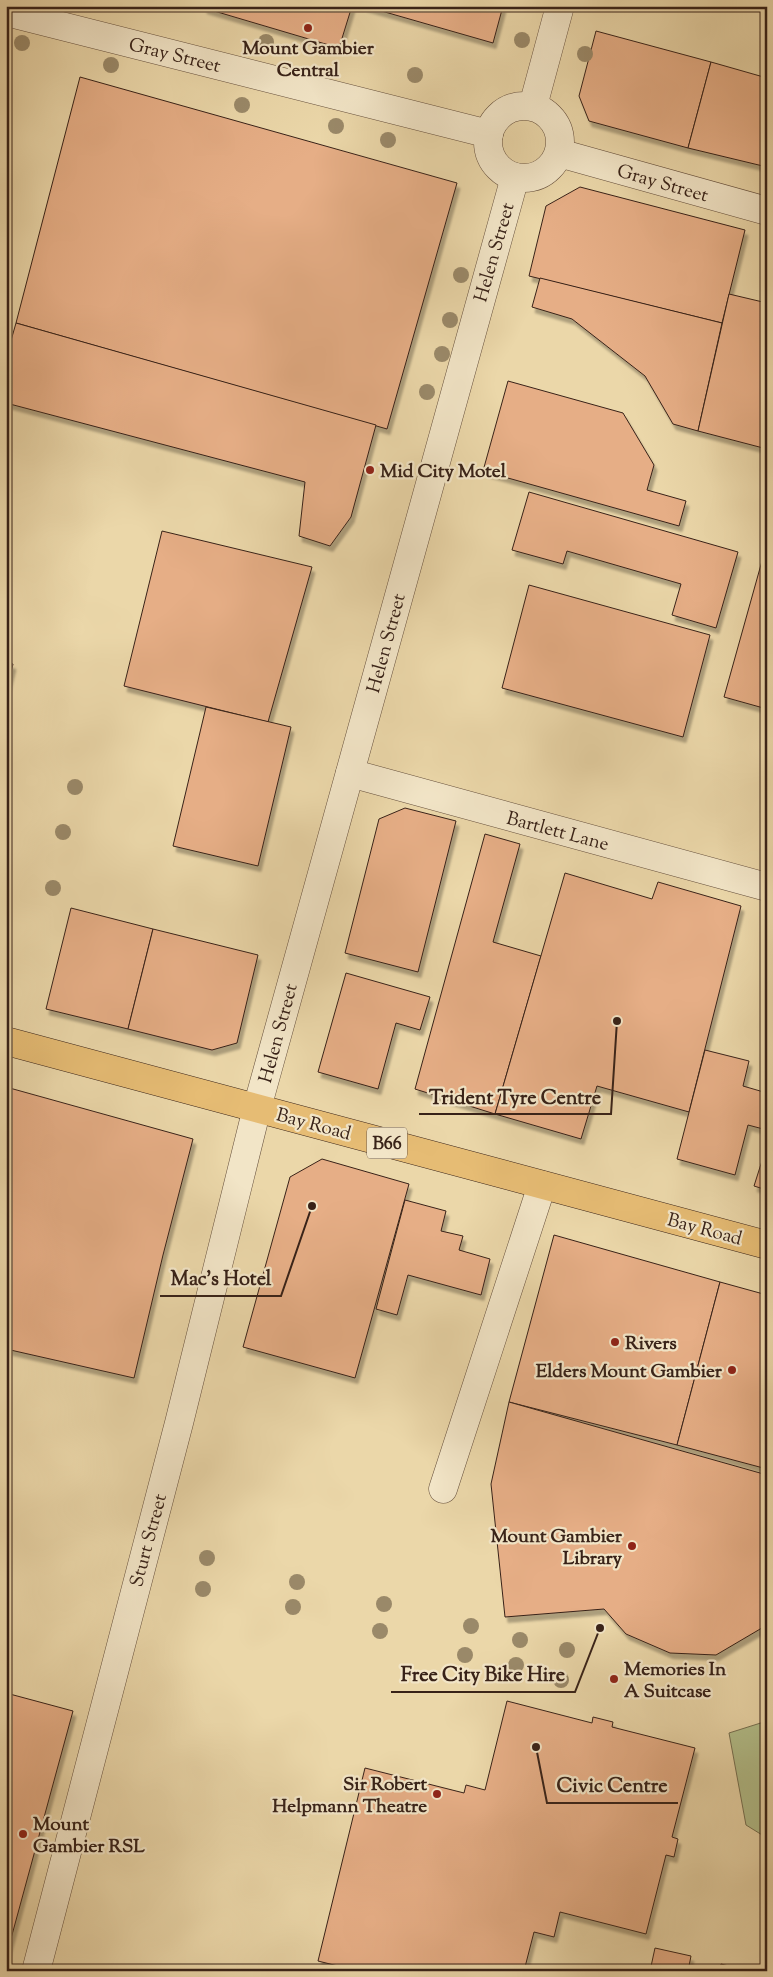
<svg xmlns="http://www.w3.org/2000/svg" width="773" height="1977" font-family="'Sorts Mill Goudy',serif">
<defs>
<filter id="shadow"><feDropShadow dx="3" dy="5.5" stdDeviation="1" flood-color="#0004"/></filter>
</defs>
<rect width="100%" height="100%" fill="#ebd7a9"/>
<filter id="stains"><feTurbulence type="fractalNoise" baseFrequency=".004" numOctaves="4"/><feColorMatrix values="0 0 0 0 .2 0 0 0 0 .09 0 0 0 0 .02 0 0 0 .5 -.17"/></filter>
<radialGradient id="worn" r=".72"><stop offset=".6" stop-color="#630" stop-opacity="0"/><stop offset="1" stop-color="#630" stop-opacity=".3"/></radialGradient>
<path fill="#b3bf8b" stroke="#767052" d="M767,1721V1838L746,1825L729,1733Z"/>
<g fill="#e6ae86" stroke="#382218" filter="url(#shadow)">
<path d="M204,6H352L339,48L204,8Z"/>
<path d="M364,6H503L493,43Z"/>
<path d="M596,31L711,62L688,148L589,121L579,96Z"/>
<path d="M711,62L767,78V167L688,148Z"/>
<path d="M80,77L457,183L387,429L16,323Z"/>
<path d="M580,187L745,230L722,323L529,276L546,206Z"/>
<path d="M540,278L722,323L698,431L673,424L645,376L572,319L532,307Z"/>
<path d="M729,294L767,303V449L698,431Z"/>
<path d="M16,323L376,425L351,517L330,546L299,536L305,482L6,403V358Z"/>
<path d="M508,381L623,413L654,465L647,490L686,501L679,526L483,471Z"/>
<path d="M529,492L738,552L716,628L672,615L681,584L567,551L563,564L512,550Z"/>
<path d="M162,531L312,567L268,722L124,686Z"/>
<path d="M767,543V709L724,697Z"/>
<path d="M529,585L710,635L683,737L502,688Z"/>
<path d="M6,662L13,664L6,692Z"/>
<path d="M206,707L291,727L258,866L173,846Z"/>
<path d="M405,808L456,821L418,972L345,953L379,819Z"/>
<path d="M485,834L520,844L493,942L541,956L495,1114L415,1089Z"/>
<path d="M565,873L652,899L658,882L741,906L689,1112L597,1086L581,1139L495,1114Z"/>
<path d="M71,908L153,929L128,1029L46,1009Z"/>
<path d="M153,929L258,955L237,1043L212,1050L128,1029Z"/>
<path d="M346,973L430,997L420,1030L396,1023L378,1089L318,1072Z"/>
<path d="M705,1050L749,1061L743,1086L767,1093V1130L748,1125L735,1175L677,1159Z"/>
<path d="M6,1087L193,1139L163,1255L134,1378L6,1349Z"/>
<path d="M767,1145V1190L754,1186Z"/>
<path d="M322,1159L409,1184L355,1378L243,1347L290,1177Z"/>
<path d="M405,1200L446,1211L441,1231L463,1236L459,1250L490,1259L481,1295L408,1275L397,1315L376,1309Z"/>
<path d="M554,1235L720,1282L677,1445L509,1402Z"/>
<path d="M720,1282L767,1295V1469L677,1445Z"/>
<path d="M509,1402L767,1475V1625L716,1655L670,1653L626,1634L604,1609L505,1617L491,1484Z"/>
<path d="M6,1693L73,1711L6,1957Z"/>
<path d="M507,1701L592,1723L593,1717L613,1722L612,1727L695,1748L672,1837L678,1839L674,1857L666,1855L646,1934L560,1912L554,1937L534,1932L524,1971H358L318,1961L365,1768L464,1793L466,1785L485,1790Z"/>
<path d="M655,1948L691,1956L688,1971H650Z"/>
<path d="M721,1964L748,1971H720Z"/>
</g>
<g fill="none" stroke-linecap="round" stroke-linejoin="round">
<g stroke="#654f3c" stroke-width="29">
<g id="minor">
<path d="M6,12L489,134"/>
<circle cx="524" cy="142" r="36"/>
<path d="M533,106L560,6"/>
<path d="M559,153L767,211"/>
<path d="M350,773L767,887"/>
<path d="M443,1489L542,1185"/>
<path d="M36,1971L179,1423L257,1108L515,177"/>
</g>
</g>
<g stroke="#382218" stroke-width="29">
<path id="major" d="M6,1041L767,1245"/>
</g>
<use href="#minor" stroke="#f2e5c7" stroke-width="28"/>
<use href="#major" stroke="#e6bc74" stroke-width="28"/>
</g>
<g fill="#9a8969">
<circle cx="522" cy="40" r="8"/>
<circle cx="266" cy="42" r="8"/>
<circle cx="22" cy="43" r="8"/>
<circle cx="585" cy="54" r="8"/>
<circle cx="111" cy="65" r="8"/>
<circle cx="415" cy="75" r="8"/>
<circle cx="242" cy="105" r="8"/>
<circle cx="336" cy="126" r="8"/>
<circle cx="388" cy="140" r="8"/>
<circle cx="461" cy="275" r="8"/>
<circle cx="450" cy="320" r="8"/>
<circle cx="442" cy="354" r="8"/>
<circle cx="427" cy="392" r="8"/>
<circle cx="75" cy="787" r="8"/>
<circle cx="63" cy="832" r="8"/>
<circle cx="53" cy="888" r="8"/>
<circle cx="207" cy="1558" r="8"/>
<circle cx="297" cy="1582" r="8"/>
<circle cx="203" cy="1589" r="8"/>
<circle cx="384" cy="1604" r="8"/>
<circle cx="293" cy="1607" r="8"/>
<circle cx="471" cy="1626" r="8"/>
<circle cx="380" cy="1631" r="8"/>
<circle cx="520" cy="1640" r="8"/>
<circle cx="567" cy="1650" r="8"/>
<circle cx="465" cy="1655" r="8"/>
<circle cx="516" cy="1665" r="8"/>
<circle cx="561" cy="1680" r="8"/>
</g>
<g fill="#8f2418" stroke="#f2e5c7" stroke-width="2">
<circle cx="308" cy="28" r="5"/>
<circle cx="370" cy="470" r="5"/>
<circle cx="615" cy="1342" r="5"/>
<circle cx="732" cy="1370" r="5"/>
<circle cx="632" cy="1546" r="5"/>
<circle cx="614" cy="1679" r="5"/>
<circle cx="437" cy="1794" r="5"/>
<circle cx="23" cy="1834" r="5"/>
</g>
<g text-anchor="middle" stroke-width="4.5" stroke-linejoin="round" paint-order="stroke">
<rect fill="#f2e5c7" stroke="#705c4c" stroke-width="1" x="367" y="1127.5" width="40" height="31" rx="4"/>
<g font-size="18" font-weight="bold" fill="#382218">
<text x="387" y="1149">B66</text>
</g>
<g font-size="19" font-weight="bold" fill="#382218" stroke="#f2e5c7" text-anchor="start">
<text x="308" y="54" text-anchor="middle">Mount Gambier<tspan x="308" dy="22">Central</tspan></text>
<text x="380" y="477">Mid City Motel</text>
<text x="625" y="1349">Rivers</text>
<text x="722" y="1377" text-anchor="end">Elders Mount Gambier</text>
<text x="622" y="1542" text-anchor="end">Mount Gambier<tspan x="622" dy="22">Library</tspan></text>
<text x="624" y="1675">Memories In<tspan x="624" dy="22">A Suitcase</tspan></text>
<text x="427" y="1790" text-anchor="end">Sir Robert<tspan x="427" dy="22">Helpmann Theatre</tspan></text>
<text x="33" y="1830">Mount<tspan x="33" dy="22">Gambier RSL</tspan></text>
</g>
<g font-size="19" fill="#382218" stroke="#f2e5c7">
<text transform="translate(175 54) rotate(14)" y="7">Gray Street</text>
<text transform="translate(663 182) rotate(16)" y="7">Gray Street</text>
<text transform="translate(493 252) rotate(-74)" y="7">Helen Street</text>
<text transform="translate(385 643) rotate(-75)" y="7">Helen Street</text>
<text transform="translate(558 830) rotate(15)" y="7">Bartlett Lane</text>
<text transform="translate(277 1033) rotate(-75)" y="7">Helen Street</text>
<text transform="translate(314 1123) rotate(15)" y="7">Bay Road</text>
<text transform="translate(705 1228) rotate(15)" y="7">Bay Road</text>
<text transform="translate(147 1540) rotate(-75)" y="7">Sturt Street</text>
</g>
</g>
<path fill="none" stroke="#382218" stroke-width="2" d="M617 1021L611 1114H419M312 1206L281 1296H160M600 1628L575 1692H391M536 1747L547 1803H678"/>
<g fill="#382218" stroke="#f2e5c7" stroke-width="2">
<circle cx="617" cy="1021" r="5"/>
<circle cx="312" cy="1206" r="5"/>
<circle cx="600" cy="1628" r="5"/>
<circle cx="536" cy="1747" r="5"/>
</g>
<g font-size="20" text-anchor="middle" font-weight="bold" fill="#382218" stroke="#f2e5c7" stroke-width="4.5" stroke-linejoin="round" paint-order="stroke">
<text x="515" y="1104">Trident Tyre Centre</text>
<text x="221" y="1285">Mac's Hotel</text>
<text x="483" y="1681">Free City Bike Hire</text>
<text x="612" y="1792">Civic Centre</text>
</g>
<rect width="773" height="1977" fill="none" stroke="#ebd7a9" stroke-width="25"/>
<rect x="8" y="8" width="758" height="1962" fill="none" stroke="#382218" stroke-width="2.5"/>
<rect x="12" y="12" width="748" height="1952" fill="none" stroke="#382218"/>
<rect width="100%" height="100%" filter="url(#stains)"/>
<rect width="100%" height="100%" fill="url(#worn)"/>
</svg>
